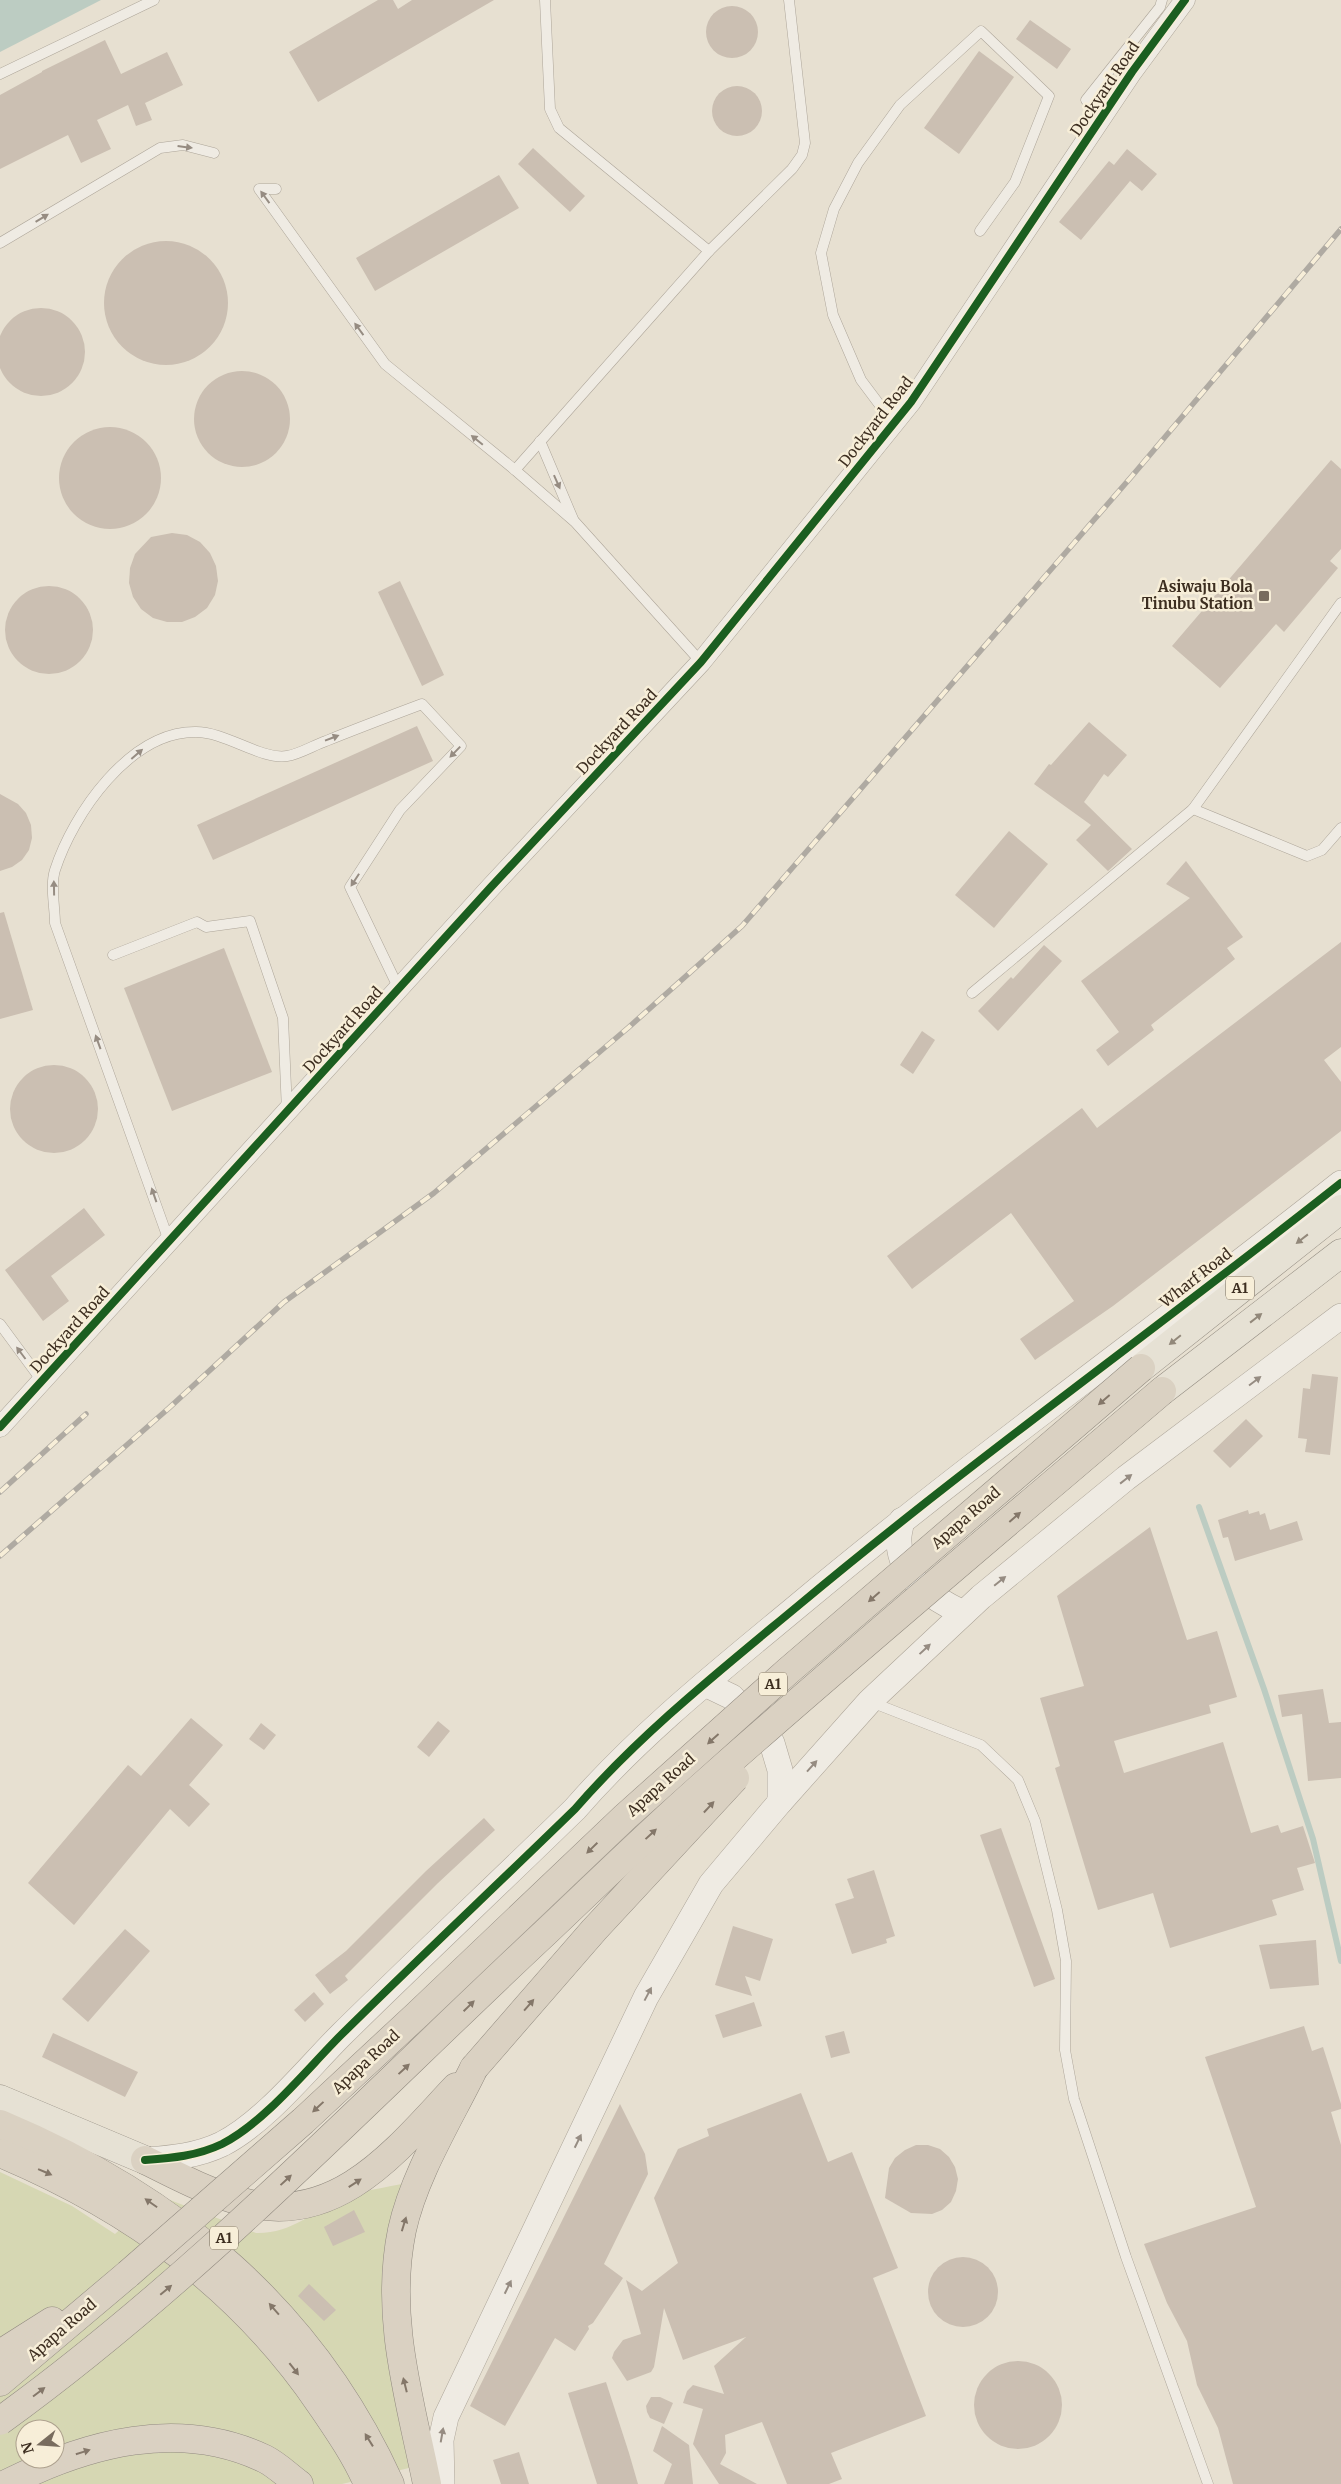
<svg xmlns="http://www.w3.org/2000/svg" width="1341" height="2484" font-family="Merriweather,serif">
<rect width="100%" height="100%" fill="#e7e0d1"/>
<path fill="#d6d7b3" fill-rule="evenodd" d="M0,2172L72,2206L115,2234L157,2195L256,2233C291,2234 312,2212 342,2199C361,2190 385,2188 406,2183L413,2467L342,2484H0ZM25,2429H55V2459H25Z"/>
<path fill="#bcccc2" d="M0,0H101L0,52Z"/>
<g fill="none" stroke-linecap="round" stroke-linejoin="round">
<path stroke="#bcccc2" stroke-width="6" d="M1199,1507L1264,1689L1313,1839L1341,1961"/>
</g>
<g fill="#cbbfb2">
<path d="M378,0H393L398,9L412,0H494L318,102L289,52Z"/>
<circle cx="732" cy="32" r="26"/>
<path d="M1030,20L1071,49L1057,69L1016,39Z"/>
<path d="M105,40L121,74L167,52L183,85L145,103L152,120L136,126L128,105L97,120L111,149L81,163L68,135L0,169V95L42,72V71Z"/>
<path d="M979,51L1014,77L959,154L924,128Z"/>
<circle cx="737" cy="111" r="25"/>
<path d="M533,148L585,196L570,212L518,164Z"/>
<path d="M1127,149L1157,174L1142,191L1130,181L1081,240L1059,222L1109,161L1114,165Z"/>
<path d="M499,175L519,208L375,291L356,258Z"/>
<circle cx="166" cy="303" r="62"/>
<circle cx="41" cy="352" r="44"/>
<circle cx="242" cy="419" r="48"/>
<circle cx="110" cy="478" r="51"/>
<path d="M1331,460L1341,469V549L1330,561L1338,568L1284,632L1276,624L1220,688L1172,646Z"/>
<path d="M172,533L187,535L200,542L210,553L216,566L218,581L215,595L207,608L195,617L182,622H167L153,618L141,609L133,597L129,583L130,568L135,554L151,537Z"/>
<path d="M400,581L444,675L422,686L378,592Z"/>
<circle cx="49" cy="630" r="44"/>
<path d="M1089,722L1127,755L1108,777L1104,774L1084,802L1132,849L1108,871L1076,840L1091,825L1034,784L1049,764L1051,765Z"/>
<path d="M417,726L433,761L213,860L197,825Z"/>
<path d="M0,794L18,804L26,813L31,825L32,838L29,850L22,860L12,867L0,871Z"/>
<path d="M1009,831L1048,864L994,928L955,895Z"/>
<path d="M1186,861L1243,937L1227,948L1235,959L1151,1025L1154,1030L1108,1066L1096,1050L1119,1032L1081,981L1190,898L1166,884Z"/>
<path d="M4,912L33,1010L0,1019V913Z"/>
<path d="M1341,942V1047L1324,1060L1341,1082V1131L1113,1306L1035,1360L1020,1339L1074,1301L1011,1213L912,1289L887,1256L1082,1108L1097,1128Z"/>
<path d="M1044,945L1062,961L998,1031L978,1011L1011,977L1013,979Z"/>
<path d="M224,948L272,1072L172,1111L124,988Z"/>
<path d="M922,1031L935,1040L913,1074L900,1065Z"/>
<circle cx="54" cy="1109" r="44"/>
<path d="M84,1208L105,1235L51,1276L69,1301L43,1321L5,1270Z"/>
<path d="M1312,1374L1338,1377L1330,1455L1305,1452L1307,1439L1298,1438L1303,1388L1310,1389Z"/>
<path d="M1246,1419L1263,1436L1230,1468L1213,1451Z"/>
<path d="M1248,1510L1249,1514L1259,1511L1260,1515L1265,1513L1270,1530L1297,1521L1303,1540L1235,1561L1228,1537L1223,1538L1218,1520Z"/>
<path d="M1150,1527L1187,1640L1217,1631L1237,1697L1209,1705L1211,1713L1114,1741L1124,1773L1223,1742L1251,1833L1278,1825L1281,1833L1303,1826L1315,1863L1297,1868L1304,1890L1272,1900L1277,1915L1170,1948L1153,1893L1098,1910L1055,1768L1060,1766L1040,1698L1084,1686L1057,1596Z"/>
<path d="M1323,1689L1329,1723L1341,1722V1778L1308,1781L1302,1714L1282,1717L1278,1695Z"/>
<path d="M191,1718L223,1745L189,1785L210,1804L189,1827L170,1809L74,1925L28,1883L128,1765L141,1776Z"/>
<path d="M438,1721L450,1731L429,1757L417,1747Z"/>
<path d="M261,1723L276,1735L264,1750L249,1739Z"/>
<path d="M484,1818L495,1830L438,1883L345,1976L348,1980L330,1994L315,1975L346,1951L426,1871Z"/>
<path d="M1001,1828L1055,1979L1034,1987L980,1835Z"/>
<path d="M874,1870L895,1936L886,1939L887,1943L852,1954L835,1904L854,1898L847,1879Z"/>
<path d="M733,1926L773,1939L760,1981L745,1976L752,1996L715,1985Z"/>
<path d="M125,1929L150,1951L88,2022L62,1999Z"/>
<path d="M1316,1940L1319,1985L1270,1989L1259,1945Z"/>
<path d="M314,1992L324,2004L305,2022L294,2010Z"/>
<path d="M754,2002L762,2026L723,2038L715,2015Z"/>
<path d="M1304,2026L1312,2051L1323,2047L1341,2104V2109L1331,2112L1341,2145V2484H1233L1218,2428L1197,2385L1187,2341L1167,2303L1144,2244L1256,2207L1205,2057Z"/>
<path d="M844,2031L850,2053L831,2058L825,2036Z"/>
<path d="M53,2033L138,2072L125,2097L42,2057Z"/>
<path d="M801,2093L828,2162L852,2152L898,2268L873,2278L926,2416L831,2453L842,2479L829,2484H787L762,2422L725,2435L726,2453L720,2464L757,2484H719L693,2444L703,2409L683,2403L687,2391L693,2385L724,2394L714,2366L746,2337L683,2360L664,2308L654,2367L651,2372L627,2381L612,2358L614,2352L623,2340L641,2334L626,2280L642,2291L678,2263L654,2198L678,2149L709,2136L707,2129Z"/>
<path d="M620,2104L645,2154L648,2174L604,2264L623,2278L593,2323L588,2326L589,2329L575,2351L555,2338L505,2426L470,2406Z"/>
<path d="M916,2145H928L940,2149L949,2157L955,2167L958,2179L956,2191L951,2202L942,2210L932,2214L911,2213L885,2198L889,2168L895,2158L905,2150Z"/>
<path d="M354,2210L365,2232L333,2246L324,2227Z"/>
<circle cx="963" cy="2292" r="35"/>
<path d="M309,2284L336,2310L324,2321L298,2296Z"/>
<circle cx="1018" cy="2405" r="44"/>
<path d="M606,2382L629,2453L638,2484H597L568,2393Z"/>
<path d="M651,2397H660L673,2403L664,2424L650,2418L647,2412L646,2406Z"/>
<path d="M662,2426L689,2445L693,2484H664L672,2464L653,2451Z"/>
<path d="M519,2452L529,2484H501L493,2460Z"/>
</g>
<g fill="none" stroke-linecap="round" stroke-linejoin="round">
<g stroke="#ada599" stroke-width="11">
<g id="service">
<path d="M545,0L550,109L559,128L709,251"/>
<path d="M0,74L154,0"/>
<path d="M1086,100L1160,7L1162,0"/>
<path d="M276,189H259L385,364L515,470L575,522L701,662"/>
<path d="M0,243L160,148L183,145L214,153"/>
<path d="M894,424L861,380L833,315L821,253L834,209L858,163L900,105L981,31L1049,96L1015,182L980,231"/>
<path d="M540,441L573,519"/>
<path d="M515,470L709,251L792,169L802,155L805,143L789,0"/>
<path d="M1193,809L1307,856L1322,850L1341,828"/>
<path d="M113,955L197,922L206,927L250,921L283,1018L287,1111"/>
<path d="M972,993L1193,809L1341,603"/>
<path d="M169,1241L55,923C55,908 50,885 55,870C73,814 130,731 196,732C226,732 261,760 287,756C300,754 314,745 326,741C358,728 390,716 422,704L461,746L400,810L350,887L399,989"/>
<path d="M0,1324L42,1381"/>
<path d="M871,1702L981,1745L1018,1780L1035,1821L1057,1910L1066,1961L1065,2050L1074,2099L1126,2257L1208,2484"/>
</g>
</g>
<g stroke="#ada599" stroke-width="21">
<path id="minor" d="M0,1427L491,887L701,662L911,402L1132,72L1185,0"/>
</g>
<g stroke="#ada599" stroke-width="26">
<g id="tertiary">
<path d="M902,1520C901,1527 898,1535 899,1542C900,1579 934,1599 963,1613"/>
<path d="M705,1684L732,1697L772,1743L780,1770V1802"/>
<path d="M145,2160C172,2158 197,2156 222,2144C265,2122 307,2069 341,2035C418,1959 497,1885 575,1809C641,1733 722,1669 799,1605C975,1458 1162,1325 1341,1183"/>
<path d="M442,2484L441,2440L446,2417L646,1997L711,1884L780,1802L870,1701L981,1597L1126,1478L1341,1316"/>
</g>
</g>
<g stroke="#928b80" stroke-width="29">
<g id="primary">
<path d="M1141,1368L1341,1209"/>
<path d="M1162,1391L1341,1253"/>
<path d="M0,2099L145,2160"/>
</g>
</g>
<g stroke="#928b80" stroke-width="29">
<g id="motorway">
<path d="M0,2124C174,2197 311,2310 390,2484"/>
<path d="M0,2153C131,2208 240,2286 321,2405C338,2430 356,2456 368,2484"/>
<path d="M145,2160C177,2176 209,2193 243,2202C338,2228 399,2147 456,2087"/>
<path d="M0,2354L52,2321"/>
<path d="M0,2382L128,2274"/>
<path d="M6,2484C87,2443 179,2418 265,2459C277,2465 288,2476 299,2484"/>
<path d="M427,2484C410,2400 384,2317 402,2230C414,2175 449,2119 474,2068"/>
</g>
</g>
<use href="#service" stroke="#efebe3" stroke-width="10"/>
<use href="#minor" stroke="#efebe3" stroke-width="20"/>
<use href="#tertiary" stroke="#efebe3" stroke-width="25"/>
<use href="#primary" stroke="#e6e1d4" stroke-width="28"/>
<use href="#motorway" stroke="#dad1c2" stroke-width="28"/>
<g stroke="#afaaa2" stroke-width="5.5">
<g id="rail">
<path d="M0,1492L86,1414"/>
<path d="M0,1556L169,1408L284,1302L434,1193L629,1027L742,926L1132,476L1341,229"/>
</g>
</g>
<use href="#rail" stroke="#f7eed8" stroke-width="4" stroke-dasharray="11" stroke-linecap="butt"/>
<g stroke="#928b80" stroke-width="29" stroke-linecap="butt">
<g id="motorway-bridge">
<path d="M474,2068L594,1930L735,1778"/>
<path d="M128,2274L303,2121L418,2014L625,1817L788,1671L1141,1368"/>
<path d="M0,2421C199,2277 367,2099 546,1932C601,1880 655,1827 712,1777C860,1646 1012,1519 1162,1391"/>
</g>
</g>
<use href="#motorway-bridge" stroke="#dad1c2" stroke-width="28"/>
<g stroke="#f7eed8" stroke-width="11">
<g id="cycleway">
<path d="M0,1427L491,887L701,662L911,402L1132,72L1185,0"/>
<path d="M145,2160C172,2158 197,2156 222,2144C265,2122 307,2069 341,2035C418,1959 497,1885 575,1809C641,1733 722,1669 799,1605C975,1458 1162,1325 1341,1183"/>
</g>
</g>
<use href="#cycleway" stroke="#1b5e20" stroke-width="8"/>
</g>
<defs><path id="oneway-solid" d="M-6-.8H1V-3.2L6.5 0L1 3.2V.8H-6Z" transform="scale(1.25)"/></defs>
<g fill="#968c82">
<use href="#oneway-solid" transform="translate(185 147) rotate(7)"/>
<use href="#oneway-solid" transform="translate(265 197) rotate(-126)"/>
<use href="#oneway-solid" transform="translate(42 218) rotate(-31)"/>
<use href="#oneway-solid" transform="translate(359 329) rotate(-126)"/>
<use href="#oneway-solid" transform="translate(477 440) rotate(-141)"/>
<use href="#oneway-solid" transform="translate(557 482) rotate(66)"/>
<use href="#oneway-solid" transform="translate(332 738) rotate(-21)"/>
<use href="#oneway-solid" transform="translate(455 752) rotate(134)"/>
<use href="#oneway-solid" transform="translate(137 754) rotate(-41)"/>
<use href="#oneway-solid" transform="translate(355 880) rotate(123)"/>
<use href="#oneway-solid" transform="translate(54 888) rotate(-91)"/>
<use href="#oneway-solid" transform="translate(98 1042) rotate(-110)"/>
<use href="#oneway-solid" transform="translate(154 1195) rotate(-109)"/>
<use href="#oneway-solid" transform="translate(21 1353) rotate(-127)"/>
<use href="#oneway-solid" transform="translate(1255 1381) rotate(-37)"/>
<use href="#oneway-solid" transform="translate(1126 1479) rotate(-38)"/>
<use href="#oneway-solid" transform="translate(1000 1581) rotate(-39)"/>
<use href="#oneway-solid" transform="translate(925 1649) rotate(-43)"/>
<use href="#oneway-solid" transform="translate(812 1766) rotate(-48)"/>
<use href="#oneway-solid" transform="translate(648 1994) rotate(-62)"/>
<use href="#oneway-solid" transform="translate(578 2141) rotate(-64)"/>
<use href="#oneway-solid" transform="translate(508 2287) rotate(-64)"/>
<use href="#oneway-solid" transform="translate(442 2435) rotate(-80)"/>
</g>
<g fill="#92887a">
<use href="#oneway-solid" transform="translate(1302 1239) rotate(142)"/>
<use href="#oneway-solid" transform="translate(1256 1318) rotate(-38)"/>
<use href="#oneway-solid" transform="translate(1175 1340) rotate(141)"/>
</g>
<g fill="#847769">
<use href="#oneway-solid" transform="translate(1104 1400) rotate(139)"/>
<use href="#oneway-solid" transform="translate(1015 1517) rotate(-41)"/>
<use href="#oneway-solid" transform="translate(874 1597) rotate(139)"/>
<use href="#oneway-solid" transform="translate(713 1739) rotate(138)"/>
<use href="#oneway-solid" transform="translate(709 1807) rotate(-47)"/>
<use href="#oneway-solid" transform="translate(651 1834) rotate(-43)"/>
<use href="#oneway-solid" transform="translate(592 1848) rotate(136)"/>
<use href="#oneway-solid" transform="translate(529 2005) rotate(-49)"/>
<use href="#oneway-solid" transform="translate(469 2006) rotate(-44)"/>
<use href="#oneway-solid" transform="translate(404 2069) rotate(-43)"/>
<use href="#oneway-solid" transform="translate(318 2107) rotate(137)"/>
<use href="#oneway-solid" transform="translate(45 2172) rotate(23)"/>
<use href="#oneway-solid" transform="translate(286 2180) rotate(-43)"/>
<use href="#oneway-solid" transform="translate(355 2183) rotate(-33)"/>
<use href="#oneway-solid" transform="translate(151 2203) rotate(-145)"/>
<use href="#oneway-solid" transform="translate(404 2224) rotate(-73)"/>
<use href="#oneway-solid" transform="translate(166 2290) rotate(-40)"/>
<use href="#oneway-solid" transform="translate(274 2309) rotate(-131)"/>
<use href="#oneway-solid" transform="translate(294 2369) rotate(52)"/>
<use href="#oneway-solid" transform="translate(405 2385) rotate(-104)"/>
<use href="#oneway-solid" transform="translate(39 2392) rotate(-37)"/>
<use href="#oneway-solid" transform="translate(369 2440) rotate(-122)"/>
<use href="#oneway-solid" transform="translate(83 2452) rotate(-17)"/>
</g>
<rect fill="#786c5e" stroke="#f7eed8" stroke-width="2" x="1258" y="590" width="12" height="12" rx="2.5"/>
<g text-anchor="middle" stroke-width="5" stroke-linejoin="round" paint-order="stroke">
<g fill="#f7eed8" stroke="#756857" stroke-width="1">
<rect x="1226" y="1276.5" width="28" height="23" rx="4"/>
<rect x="759" y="1672.5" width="28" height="23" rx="4"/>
<rect x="210" y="2226.5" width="28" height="23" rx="4"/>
</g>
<g font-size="14" font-weight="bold" fill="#3d2e20">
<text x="1240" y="1293">A1</text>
<text x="773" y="1689">A1</text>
<text x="224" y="2243">A1</text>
</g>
<g font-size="15" fill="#3d2e20" stroke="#f7eed8">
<text transform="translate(1105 89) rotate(-56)" y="5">Dockyard Road</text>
<text transform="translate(876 422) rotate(-52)" y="5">Dockyard Road</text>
<text transform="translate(617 732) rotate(-47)" y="5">Dockyard Road</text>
<text transform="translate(343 1030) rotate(-48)" y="5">Dockyard Road</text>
<text transform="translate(1196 1278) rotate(-38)" y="5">Wharf Road</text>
<text transform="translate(70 1330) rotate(-48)" y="5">Dockyard Road</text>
<text transform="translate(966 1518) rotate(-41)" y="5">Apapa Road</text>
<text transform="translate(661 1785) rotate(-42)" y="5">Apapa Road</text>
<text transform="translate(366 2062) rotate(-43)" y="5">Apapa Road</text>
<text transform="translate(62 2330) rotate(-41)" y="5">Apapa Road</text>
</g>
<g font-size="15" font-weight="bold" fill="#3d2e20" stroke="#f7eed8" text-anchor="end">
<text x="1253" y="592">Asiwaju Bola<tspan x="1253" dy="17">Tinubu Station</tspan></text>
</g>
</g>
<g transform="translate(40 2444) rotate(253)"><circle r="24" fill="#f7eed8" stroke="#ada18e"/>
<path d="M0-4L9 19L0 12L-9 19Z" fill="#786c5e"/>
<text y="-8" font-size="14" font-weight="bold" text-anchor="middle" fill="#3d2e20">N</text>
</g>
</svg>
